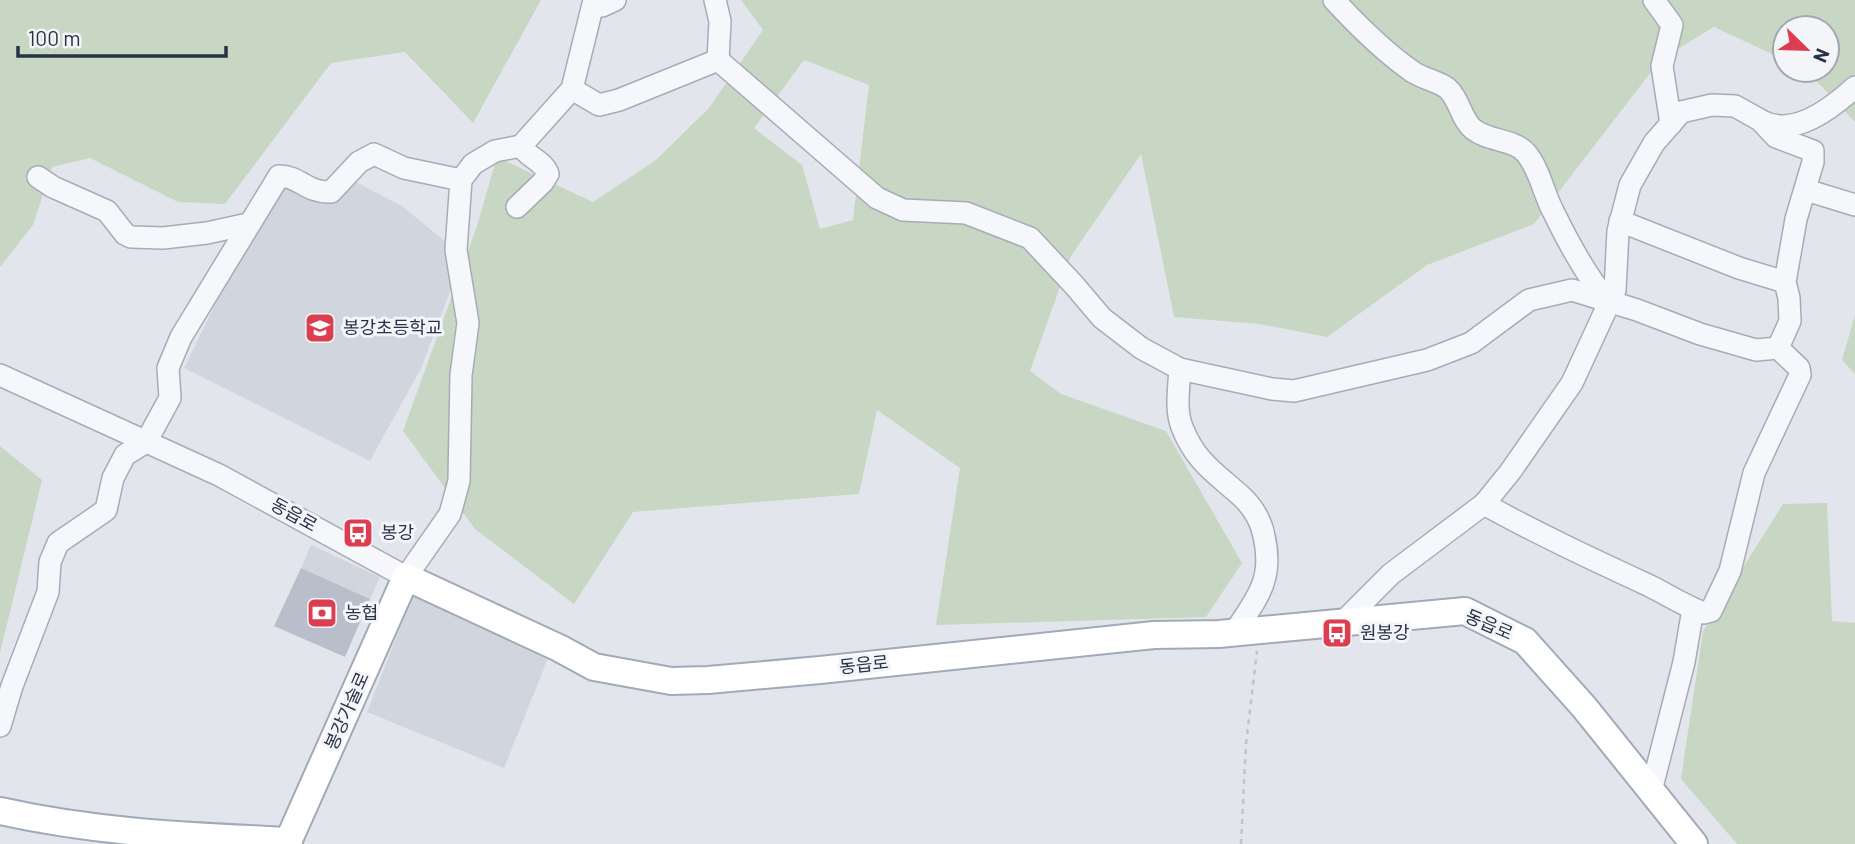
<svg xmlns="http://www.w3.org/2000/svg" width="1855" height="844" font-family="Barlow,'Noto Sans KR',sans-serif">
<rect width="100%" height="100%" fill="#e2e6ec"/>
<g fill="#d0d5de">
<path d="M348,178L402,206L452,247L451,289L421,368L370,461L184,368L255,223L284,180L327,202Z"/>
<path d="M311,545L380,577L370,599L301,568Z"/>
<path d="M415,590L552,648L504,768L367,712Z"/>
</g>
<g fill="#c7d7c3" fill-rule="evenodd">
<path d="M0,0H541L473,123L405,52L331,63L225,204L178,202L90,158L52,167L33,225L0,267Z"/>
<path d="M741,0H1855V122L1806,70H1827V28H1785V60L1714,27L1661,59L1534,224L1427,265L1327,337L1259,324L1174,317L1141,154L1071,256L1030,371L1061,394L1166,431L1242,563L1206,617L936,625L960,468L877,410L859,494L633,512L574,604L475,529L403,431L476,229L497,157L593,202L656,160L709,108L763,30ZM804,60L869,85L853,220L820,229L802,165L754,128Z"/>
<path d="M1855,315V374L1842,360Z"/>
<path d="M0,446L42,480L0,653Z"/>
<path d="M1827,503L1832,621L1855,623V844H1737L1681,779L1703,631L1783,504Z"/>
</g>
<path fill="#b9bfca" d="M301,568L370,599L345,657L274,626Z"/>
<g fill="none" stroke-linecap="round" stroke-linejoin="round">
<g stroke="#a6acb7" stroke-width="24">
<g id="minor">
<path d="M715,0L720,21L718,60"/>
<path d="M1334,0C1358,26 1384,52 1413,72C1424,79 1437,81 1447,88C1459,98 1461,119 1473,129C1489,142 1512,138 1526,153C1540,170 1543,192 1553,211C1568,242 1586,276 1609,303"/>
<path d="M1654,0L1672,25L1662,66L1671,124"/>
<path d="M593,6H602L615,0"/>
<path d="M718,60L877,198L903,210L966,213L1030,238L1074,285L1102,318L1141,348L1180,369L1272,389L1294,391L1427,360L1471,343L1529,300L1572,290L1637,310L1700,334L1756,350L1778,348"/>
<path d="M572,89L599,105L619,100L718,60"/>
<path d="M1762,121C1794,138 1832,108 1855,87"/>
<path d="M38,177L53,187L107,211L125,234L131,237L163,238L207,233L248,224"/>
<path d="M1806,190L1855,205"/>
<path d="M517,207L543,182L548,174C544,161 528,158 521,146"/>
<path d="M1620,221L1739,268L1785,282"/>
<path d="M1180,369C1179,387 1175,410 1182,427C1195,461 1215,473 1240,495C1252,506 1261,520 1264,536C1274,580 1257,598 1234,633"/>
<path d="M0,375L219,475L406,577L450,514L459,481L461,375L468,323L456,250L461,180L473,164L495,151L521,146L572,89L594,0"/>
<path d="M1484,504C1538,534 1594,560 1650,586C1668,595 1685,606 1704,613L1711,611L1730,571L1754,473L1800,375L1799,368L1778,348"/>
<path d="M1343,622L1391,574L1484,504L1510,472L1572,383L1615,290L1618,231L1630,185L1654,143L1681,112L1712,105L1735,106L1760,120L1776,137L1813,151V162L1796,219L1785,282L1789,298L1790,321L1778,348"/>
<path d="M0,726L12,686L48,592L50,562L58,543L106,510L113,478L125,455L146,442L170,398L168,368L181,337L279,176C300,176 306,193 331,192L359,162L374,154L404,168L461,180"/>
<path d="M1651,791L1684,662L1693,609"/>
</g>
</g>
<g stroke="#a0aab9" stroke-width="30">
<g id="major">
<path d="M0,811C99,833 189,836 289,841"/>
<path d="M287,844L406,577L559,648L594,667L671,681L708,680L820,670L1154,635L1219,634L1465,611L1525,641L1584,707L1694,844"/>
</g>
</g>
<path stroke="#c0c4cb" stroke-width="2.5" stroke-dasharray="5 5" stroke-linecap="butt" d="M1241,844L1246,744L1257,651"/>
<use href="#minor" stroke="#f6f7fa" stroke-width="21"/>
<use href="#major" stroke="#fff" stroke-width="26"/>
</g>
<defs>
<g id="school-square" transform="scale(1.575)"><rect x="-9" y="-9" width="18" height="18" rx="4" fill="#dc3d50" stroke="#f3f5f9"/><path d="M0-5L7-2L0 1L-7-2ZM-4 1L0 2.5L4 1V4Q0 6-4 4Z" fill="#fff"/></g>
<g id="bus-square" transform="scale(1.575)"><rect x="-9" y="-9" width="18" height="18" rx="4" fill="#dc3d50" stroke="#f3f5f9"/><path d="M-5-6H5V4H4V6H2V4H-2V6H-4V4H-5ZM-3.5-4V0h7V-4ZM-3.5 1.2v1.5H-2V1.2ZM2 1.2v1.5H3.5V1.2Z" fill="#fff"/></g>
<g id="bank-square" transform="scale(1.575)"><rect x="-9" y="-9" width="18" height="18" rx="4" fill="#dc3d50" stroke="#f3f5f9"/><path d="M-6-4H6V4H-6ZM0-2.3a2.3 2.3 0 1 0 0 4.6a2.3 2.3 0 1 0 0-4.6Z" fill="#fff"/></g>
</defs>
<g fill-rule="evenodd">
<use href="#school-square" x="320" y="328"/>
<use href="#bus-square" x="358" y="533"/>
<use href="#bank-square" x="322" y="613"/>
<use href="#bus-square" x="1337" y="633"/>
</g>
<g text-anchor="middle" stroke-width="6" stroke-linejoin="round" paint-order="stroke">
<g font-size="18" fill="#283246" stroke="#f3f5f9" text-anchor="start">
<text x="343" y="334">봉강초등학교</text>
<text x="381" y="539">봉강</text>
<text x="345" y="619">농협</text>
<text x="1360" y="639">원봉강</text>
</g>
<g font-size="18" fill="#283246" stroke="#f3f5f9">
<text transform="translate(294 515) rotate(29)" y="6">동읍로</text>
<text transform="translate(1489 625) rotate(23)" y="6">동읍로</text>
<text transform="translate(864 665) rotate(-6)" y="6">동읍로</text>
<text transform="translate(347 711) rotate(-66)" y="6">봉강가술로</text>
</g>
</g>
<g transform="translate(1806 49) rotate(113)"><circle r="33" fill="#f3f5f9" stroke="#a2a7b1" stroke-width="2"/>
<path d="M0-5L12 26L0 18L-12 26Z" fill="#dc3d50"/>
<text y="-10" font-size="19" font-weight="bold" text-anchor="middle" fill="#283246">N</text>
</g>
<path d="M18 46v10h208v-10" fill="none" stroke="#283246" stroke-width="3.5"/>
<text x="28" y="46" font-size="21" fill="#283246" stroke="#f3f5f9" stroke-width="5" paint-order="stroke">100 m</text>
</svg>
